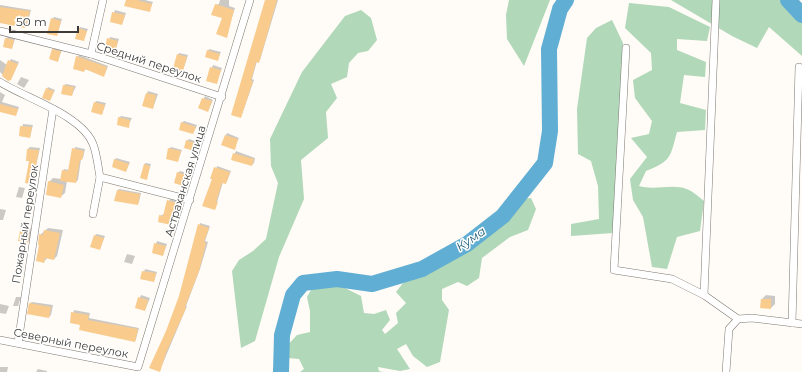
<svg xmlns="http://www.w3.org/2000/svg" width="802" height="372" font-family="Montserrat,sans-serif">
<rect width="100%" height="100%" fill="#fffbf6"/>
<g fill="#b1d8b8">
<path d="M509,0H550L524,66L507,39L506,15Z"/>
<path d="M671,0H780L802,23V56L769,27L757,48L732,36Z"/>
<path d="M629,3L669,7L710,27L707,41L677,39V50L706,62L705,77L684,75L680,103L706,110L705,130L677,132C670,158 671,161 646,171L639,186C656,191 676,182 691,191C696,194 700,198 704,201L700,231L677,237L667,269L652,267L643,217L633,200L630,179L647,157L631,138L649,134L652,121L635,98L633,80L652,70L651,53L625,28Z"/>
<path d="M361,10L371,18L377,40L368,51L358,53L349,63L347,77L331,84L337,98L326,112L328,138L301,160L304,199L279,257L255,341L241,348L232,271L239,260L253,251L266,239L278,183L271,166L270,139L302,72L345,16Z"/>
<path d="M612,20L623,43L613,233L571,236V224L599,219L598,186L591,161L578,154L577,109L587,38L596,28Z"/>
<path d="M531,198L536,209L528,230L510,237L482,258L479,278L467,286L458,282L442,289V300L449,310L440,362L427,367L413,356L406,344L397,349L410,369L400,371L378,367L379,371L383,372H300L304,369L299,359L288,358L286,347L297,335L310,332V311L307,297L311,290L337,284L361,296L364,313L374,314L386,310L390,320L382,330L385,334L398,323L396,313L406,303L396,292L403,283L470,250L503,225L522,199Z"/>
</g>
<g fill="#0003">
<path d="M127,0H145L153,2L149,11Z"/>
<path d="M220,0H229V6L235,8L226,36L223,17L215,5L219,4Z"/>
<path d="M266,0H278L260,60L257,61L252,79L254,80L241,117Z"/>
<path d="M0,5L31,10L27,25L25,27L0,21Z"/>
<path d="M115,10L126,13L122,24L111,21Z"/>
<path d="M54,17L62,19L57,35L52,19Z"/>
<path d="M80,27L88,29L83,40L79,29Z"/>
<path d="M8,37L15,39L12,48L6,38Z"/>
<path d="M110,37L119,39L115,51L106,48Z"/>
<path d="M55,48L62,50L58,60L53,50Z"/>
<path d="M209,49L221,52L217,60L208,51Z"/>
<path d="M179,53L188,55L182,73L178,55Z"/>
<path d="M79,55L108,66L105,74L104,75L86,69L84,71L77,57Z"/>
<path d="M11,59L19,62L12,77L8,80L0,72V60L7,65Z"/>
<path d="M213,65L222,68L216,83L207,81Z"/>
<path d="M21,77L29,80L24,88L17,84Z"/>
<path d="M66,84L76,86L72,95L64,85Z"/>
<path d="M48,87L55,90L50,100L47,89Z"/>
<path d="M148,91L158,94L153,108L143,105Z"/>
<path d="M0,92L5,95L2,102L19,107L16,115L0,109Z"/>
<path d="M205,96L213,100L208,111L200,108Z"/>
<path d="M97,101L106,103L102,114L95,102Z"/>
<path d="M121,116L132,118L128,126L119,118Z"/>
<path d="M184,121L197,125L193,133L182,123Z"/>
<path d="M23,124L33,125L30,137L20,136Z"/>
<path d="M227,133L239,138L234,148L222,144Z"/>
<path d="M189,139L198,142L194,150L187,141Z"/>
<path d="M30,147L40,148L32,183L28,149Z"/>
<path d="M75,147L85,149L83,158L81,159L78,180L76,182L67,181L65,193L60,197L49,182L53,178L61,179L63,171L64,169L69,170Z"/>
<path d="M171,147L182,150L178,160L169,149Z"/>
<path d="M236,151L255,158L254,163L252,165L232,159Z"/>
<path d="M116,158L130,162L126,171L115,160Z"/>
<path d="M146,163L151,164L146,179L144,164Z"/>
<path d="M217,166L231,171L227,181L223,182L215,209L213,179Z"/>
<path d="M180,171L187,173L182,185L178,173Z"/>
<path d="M19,187L25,188L22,198L16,197Z"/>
<path d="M119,189L141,193L139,202L137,204L117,191Z"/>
<path d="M170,199L181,202L171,224L160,216L164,214Z"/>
<path d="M0,209L6,210L3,220H0Z"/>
<path d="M200,223L210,226L205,241L208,242L200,269L186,306H187L160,370L167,331L180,296Z"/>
<path d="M25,227L33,229L32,238L28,242L21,231Z"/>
<path d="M48,228L63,230L57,256L54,259L47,258L44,262L40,235Z"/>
<path d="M97,234L105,236L100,249L95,235Z"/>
<path d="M157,241L167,244L163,255L153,253Z"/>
<path d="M127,254L135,256L132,264L124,262Z"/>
<path d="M145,269L157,272L154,281L142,279Z"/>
<path d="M141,295L150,298L145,310L136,307Z"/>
<path d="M766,295L775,296V304L771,308L762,299Z"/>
<path d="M16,297H21L18,306H13Z"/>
<path d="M32,302L53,305L51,315L49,317L30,303Z"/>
<path d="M0,304L9,306L6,314L0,313Z"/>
<path d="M74,310L90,313L89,318L139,328L136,339L135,341L81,324L71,322Z"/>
<path d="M0,367H8L7,372H0Z"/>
<path d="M38,369L47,371V372H36Z"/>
</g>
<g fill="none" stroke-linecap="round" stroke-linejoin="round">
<g stroke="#60aed4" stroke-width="16">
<path d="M788,0L802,15"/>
<path d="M281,372L282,335L293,295L303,283L337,279L372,284L422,269L467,244L503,216L545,163L550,131L549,49L560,9L566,0"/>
</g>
</g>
<g fill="#f9cc8d">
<path d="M126,0H137L152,4L150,12L124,6Z"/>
<path d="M265,0H277L259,63L256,62L251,81H253L241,118L231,115Z"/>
<path d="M215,4L234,10L227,38L216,34L222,18L211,15Z"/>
<path d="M0,7L30,11L25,28L0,23Z"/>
<path d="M112,12L125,15L122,25L110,22Z"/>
<path d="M51,18L61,21L57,36L47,34Z"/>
<path d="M78,28L87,31L84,41L75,39Z"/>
<path d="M5,38L14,40L12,49L3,47Z"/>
<path d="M107,38L118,41L115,52L105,49Z"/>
<path d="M52,49L61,51L58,62L49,59Z"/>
<path d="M207,50L220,54L218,61L205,57Z"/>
<path d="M177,54L187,57L182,74L172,72Z"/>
<path d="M76,56L107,67L104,77L85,69L84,72L73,69Z"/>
<path d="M8,60L18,64L11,80L8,81L2,76Z"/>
<path d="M210,67L221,70L217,84L206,81Z"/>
<path d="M63,85L74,87L72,96L61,94Z"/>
<path d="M46,88L54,91L50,101L42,98Z"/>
<path d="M146,93L156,95L153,109L142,106Z"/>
<path d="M202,98L212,101L208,112L198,108Z"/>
<path d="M94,102L105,105L102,115L91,112Z"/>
<path d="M0,104L18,109L16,116L0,112Z"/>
<path d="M118,117L130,120L129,128L117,125Z"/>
<path d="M181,122L196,127L193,134L179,130Z"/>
<path d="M20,126L32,127L30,138L19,136Z"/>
<path d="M225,135L238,139L235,150L221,145Z"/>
<path d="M186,140L197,144L194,151L184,148Z"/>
<path d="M72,148L84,151L82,160H80L76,183L60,181L62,170L68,171Z"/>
<path d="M168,148L181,151L178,162L166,159Z"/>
<path d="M27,149L39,150L32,184L25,183L29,161H26Z"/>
<path d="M233,153L254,159L252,166L231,160Z"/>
<path d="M114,159L129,164L126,172L112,167Z"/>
<path d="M144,164L150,166L147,180L140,178Z"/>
<path d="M214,167L230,172L226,184L222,183L216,202H218L215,210L202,206L212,179H210Z"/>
<path d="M177,172L186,175L183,186L174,183Z"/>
<path d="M48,181L64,185L61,198L46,195Z"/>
<path d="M117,190L140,194L138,205L114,201Z"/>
<path d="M167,200L180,204L177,213L175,212L171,225L158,222L159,215L163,216Z"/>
<path d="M198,224L209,228L204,242L206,243L199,271L185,307L186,308L166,353L160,372L149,368L166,331L179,296Z"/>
<path d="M44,230L60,233L54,260L45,258L44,263L36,261L39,245H38L39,234L43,235Z"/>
<path d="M20,231L29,233L28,243L18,241Z"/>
<path d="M94,235L104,238L100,250L90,247Z"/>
<path d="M154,243L166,246L163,256L152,253Z"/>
<path d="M142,271L156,273L154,282L140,279Z"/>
<path d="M138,297L148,300L145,311L135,308Z"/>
<path d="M761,299H771V309L760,308Z"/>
<path d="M29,303L51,307L49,318L27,314Z"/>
<path d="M71,312L89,315L88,320L138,329L135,342L79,330L80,325L70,323Z"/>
</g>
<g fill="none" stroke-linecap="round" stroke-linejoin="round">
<g stroke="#7d7873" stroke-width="8">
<g id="minor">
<path d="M716,0L704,295L738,319"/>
<path d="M0,31L91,54L222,97"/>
<path d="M626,48L614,270L672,279L704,295"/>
<path d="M91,54L103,0"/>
<path d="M0,82C25,98 82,115 93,144C97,154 98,167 100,177L190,200"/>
<path d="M93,214L100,177"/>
<path d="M792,323L799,67"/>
<path d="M0,340L138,367L250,0"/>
<path d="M18,343L53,109"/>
<path d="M726,372L729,329L738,319L752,318L802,324"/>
</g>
</g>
<use href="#minor" stroke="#fff" stroke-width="7"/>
</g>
<g text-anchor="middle" stroke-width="3" stroke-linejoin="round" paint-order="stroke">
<g font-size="11" fill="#3b3a37" stroke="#fff">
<text transform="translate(149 62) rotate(18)" y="4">Средний переулок</text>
<text transform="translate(185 181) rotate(-73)" y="4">Астраханская улица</text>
<text transform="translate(25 224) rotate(-81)" y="4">Пожарный переулок</text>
<text transform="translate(71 343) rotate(11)" y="4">Северный переулок</text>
</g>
<g font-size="12" font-style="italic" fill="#205c77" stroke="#fff">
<text transform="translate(471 239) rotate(-34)" y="4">Кума</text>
</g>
</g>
<path d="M10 26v6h68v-6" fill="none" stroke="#3b3a37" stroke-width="2"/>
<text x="16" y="26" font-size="12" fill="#3b3a37" stroke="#ffffff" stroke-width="3" paint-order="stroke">50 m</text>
</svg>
